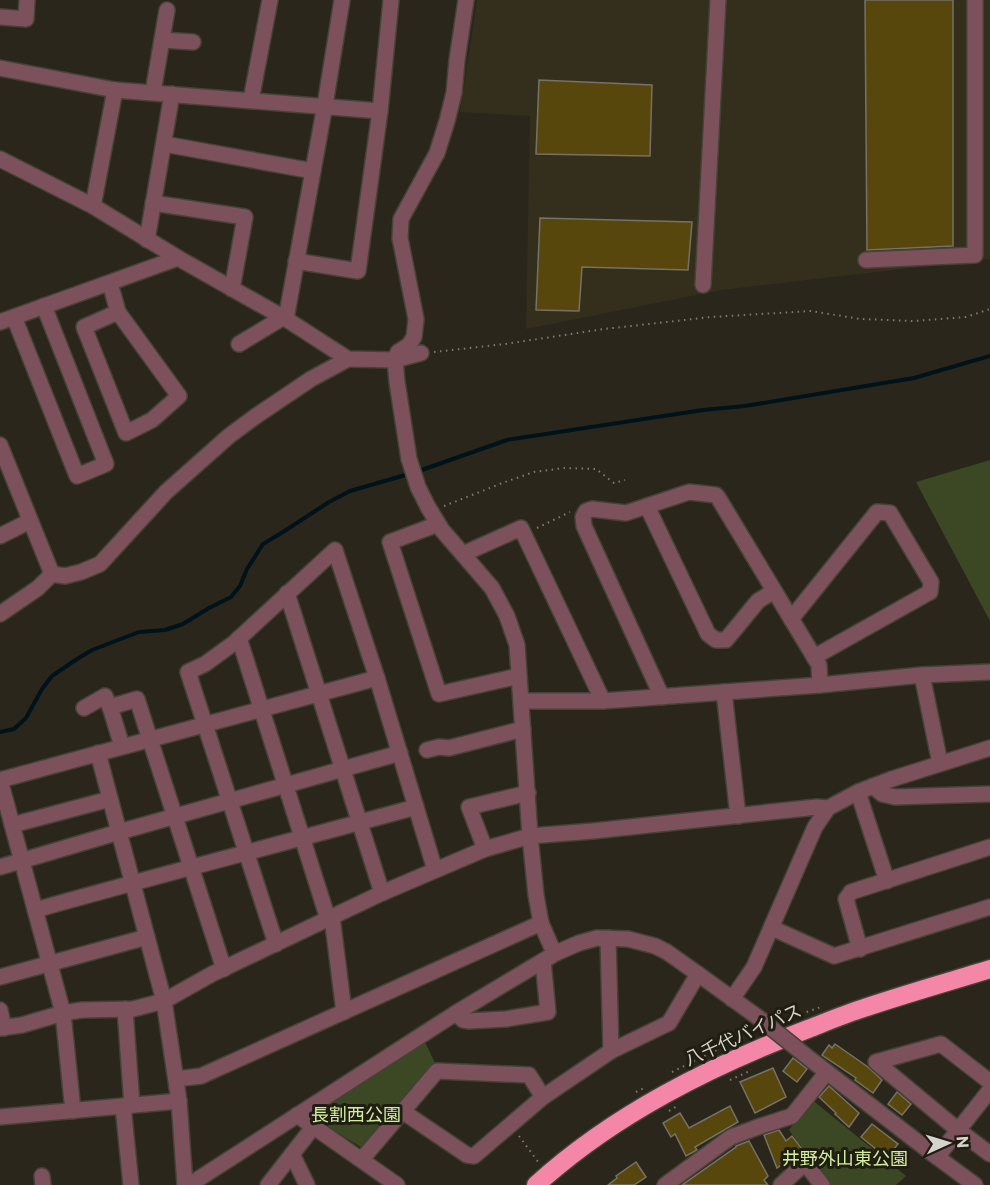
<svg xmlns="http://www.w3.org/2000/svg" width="990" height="1185" font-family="Commissioner,'Noto Sans JP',sans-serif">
<rect width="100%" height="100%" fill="#2a261b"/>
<path fill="#342e1d" d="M477,0H990V259L721,290L526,329L530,116L460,112Z"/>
<g fill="#3c4823">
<path d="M990,460V621L916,482Z"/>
<path d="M424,1040L436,1065L361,1147L307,1115Z"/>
<path d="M811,1099L906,1176L896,1185H830L789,1130Z"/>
</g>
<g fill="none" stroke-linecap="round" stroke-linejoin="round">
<g stroke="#01131a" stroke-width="4">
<path d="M416,472L507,440L703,410L745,406L914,378L990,356"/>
<path d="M0,732L14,729L26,718L42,689L52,676L77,659L92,650L139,632L165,630L183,624L209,608L231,597L240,586L247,569L263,544L283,532L329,502L350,491L409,474"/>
</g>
</g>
<g fill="#57470c" stroke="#767265" stroke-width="1.5">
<path d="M865,0H953V246L867,250Z"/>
<path d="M539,80L652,85L650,156L536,154Z"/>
<path d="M540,218L692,222L688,270L582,267L579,311L536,310Z"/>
<path d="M835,1044L868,1067L882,1080L873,1093L855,1080L856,1078L822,1055L829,1045L832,1048Z"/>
<path d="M793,1058L807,1069L797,1082L783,1071Z"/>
<path d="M773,1068L786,1097L755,1113L740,1082Z"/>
<path d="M829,1086L859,1113L849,1127L835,1114L836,1113L819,1097Z"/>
<path d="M897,1092L911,1104L902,1115L888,1104Z"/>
<path d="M730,1106L738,1122L695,1147L697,1150L686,1156L675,1134L671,1137L663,1123L680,1113L689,1128Z"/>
<path d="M872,1124L898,1144L887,1158L861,1137Z"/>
<path d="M779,1130L786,1141L792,1136L802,1149L777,1168L764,1135Z"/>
<path d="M749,1141L768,1176L764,1180L768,1185H682L736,1147V1146Z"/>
<path d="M636,1162L646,1177L634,1185H608L617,1178L616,1176Z"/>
</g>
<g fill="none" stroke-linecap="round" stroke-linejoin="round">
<g stroke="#454237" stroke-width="18">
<g id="minor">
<path d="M466,0L457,60L454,93L447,121L437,153L401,219L400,238L416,319L414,337L409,345L398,352L395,360L397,382L409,459L418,487L428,507L442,530L492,588L507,616L517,645L530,836L536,895L541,923L551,946L556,953"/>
<path d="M0,17L26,19L27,0"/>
<path d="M162,40L193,42"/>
<path d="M0,68L115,90L380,111"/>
<path d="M153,92L167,10"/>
<path d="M251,100L270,0"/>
<path d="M164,144L313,171"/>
<path d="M0,159L93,206L178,258L286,319L348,359L395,360L421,353"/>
<path d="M153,203L245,217L232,289"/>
<path d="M93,206L115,90"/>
<path d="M147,240L172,94"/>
<path d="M866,260L975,255V0"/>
<path d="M296,261L358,271L380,111L391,0"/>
<path d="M110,283L118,312L179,396L152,420L126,433L84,327L118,312"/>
<path d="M703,285L718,0"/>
<path d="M14,317L77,476L106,464L44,306"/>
<path d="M286,319L325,105L342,0"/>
<path d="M0,322L178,258"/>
<path d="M239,344L282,318"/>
<path d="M0,445L52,574"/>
<path d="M647,506L708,634L716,640H726L758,601L774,591"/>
<path d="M438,524L390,542L439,694L519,676"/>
<path d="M0,536L30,521"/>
<path d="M463,554L521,528L603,701"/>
<path d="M287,593L382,893"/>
<path d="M0,614L38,588L52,574L65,576L81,572L100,564L166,492L229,436L256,416L311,379L348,359"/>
<path d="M791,619L877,512L890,513L931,582L930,592L814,657"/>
<path d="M239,638L328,919"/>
<path d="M922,675L940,763"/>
<path d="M724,692L738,816"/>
<path d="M662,697L584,526L583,517L586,511L592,509L626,513L689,492L716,495L719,499L819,665L820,685"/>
<path d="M521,701H603L820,685L922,675L990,672"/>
<path d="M110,707L122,746"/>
<path d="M84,708L105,696L110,707L137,699L224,969"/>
<path d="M427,750L439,747L449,748L523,729"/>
<path d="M98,753L164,1001L179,1101L185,1185"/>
<path d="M873,786L882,794L895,797L990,794"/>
<path d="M858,792L887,881"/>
<path d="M12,825L110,799"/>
<path d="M485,849L469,807L528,793"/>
<path d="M0,867L119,832L400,753"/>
<path d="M35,910C162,874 289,842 416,807"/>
<path d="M332,917L344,1012"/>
<path d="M772,928L834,956L990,907"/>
<path d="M608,938L611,1051"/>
<path d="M276,944L188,672L205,664L234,643L335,550L377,678L435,870"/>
<path d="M860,949L846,899L851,892L990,847"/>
<path d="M0,977L147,937"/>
<path d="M732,999L754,967L815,827L828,808L858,792L892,779L990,748"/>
<path d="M125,1009L132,1105"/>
<path d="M0,1010L4,1028"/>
<path d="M456,1013L463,1020L469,1021L506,1019L548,1012L543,961"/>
<path d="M0,1028L22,1025L63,1013L82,1010L133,1009L164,1001L212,974L382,893L485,849L530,836L593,831L817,807L828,808"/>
<path d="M810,1059L937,1157L975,1185"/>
<path d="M176,1079L201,1076L541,923"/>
<path d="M990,1082L941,1044L876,1062L958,1130L990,1154"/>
<path d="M123,1106L131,1185"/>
<path d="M73,1111L63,1013L0,780L377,678"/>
<path d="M402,1111L467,1155L474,1156L543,1097L611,1051L669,1023L698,974"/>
<path d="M297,1115L397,1185"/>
<path d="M0,1117L179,1101"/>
<path d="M292,1154L307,1185"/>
<path d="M937,1157L990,1090"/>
<path d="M362,1159L437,1071L529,1075L543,1097"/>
<path d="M42,1176L43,1185"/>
<path d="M189,1185L456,1013L556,953L579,943L597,938L628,939L655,946L667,952L698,974L759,1018"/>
<path d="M268,1185L314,1126"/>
<path d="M665,1185L731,1137L758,1127L792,1116L827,1072"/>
<path d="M781,1185L805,1163L822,1185"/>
</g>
</g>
<g stroke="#454237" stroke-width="21">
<path id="highway" d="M536,1185C614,1114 711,1066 808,1029C826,1022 845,1014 864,1008C905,994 948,982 990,969"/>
</g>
<g stroke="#7f7c73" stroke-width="2" stroke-dasharray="1.5 4.5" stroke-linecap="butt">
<path d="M434,352L505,344L604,329L711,317L811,311L860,319L914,321L966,317L990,309"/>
<path d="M444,506L505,482L534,472L564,468L596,469L614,483L625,480"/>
<path d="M537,528L570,512"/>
<path d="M784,1020L821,1007"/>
<path d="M672,1072L753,1032"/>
<path d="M730,1080L752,1070"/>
<path d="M636,1092L644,1088"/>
<path d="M669,1111L679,1105"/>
<path d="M519,1136L539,1163"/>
</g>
<use href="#minor" stroke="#7d515c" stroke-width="15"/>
<use href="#highway" stroke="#f487a7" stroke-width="18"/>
<g stroke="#454237" stroke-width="18" stroke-linecap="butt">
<path id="minor-bridge" d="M759,1018L810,1059"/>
</g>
<use href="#minor-bridge" stroke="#7d515c" stroke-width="15"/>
</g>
<g text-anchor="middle" stroke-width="6" stroke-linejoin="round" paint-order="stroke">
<g font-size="18" fill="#d5d3cc" stroke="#201d12">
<text transform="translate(743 1035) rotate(-24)" y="6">八千代バイパス</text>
</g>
<g font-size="18" fill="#d3ee9f" stroke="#201d12">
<text x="356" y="1121">長割西公園</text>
<text x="845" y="1165">井野外山東公園</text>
</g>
</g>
<g transform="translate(948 1143) rotate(86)" stroke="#201d12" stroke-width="4.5" paint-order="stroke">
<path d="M0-4.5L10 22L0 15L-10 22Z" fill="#d5d3cc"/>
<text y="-9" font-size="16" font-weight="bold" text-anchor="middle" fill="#d5d3cc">N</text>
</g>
</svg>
